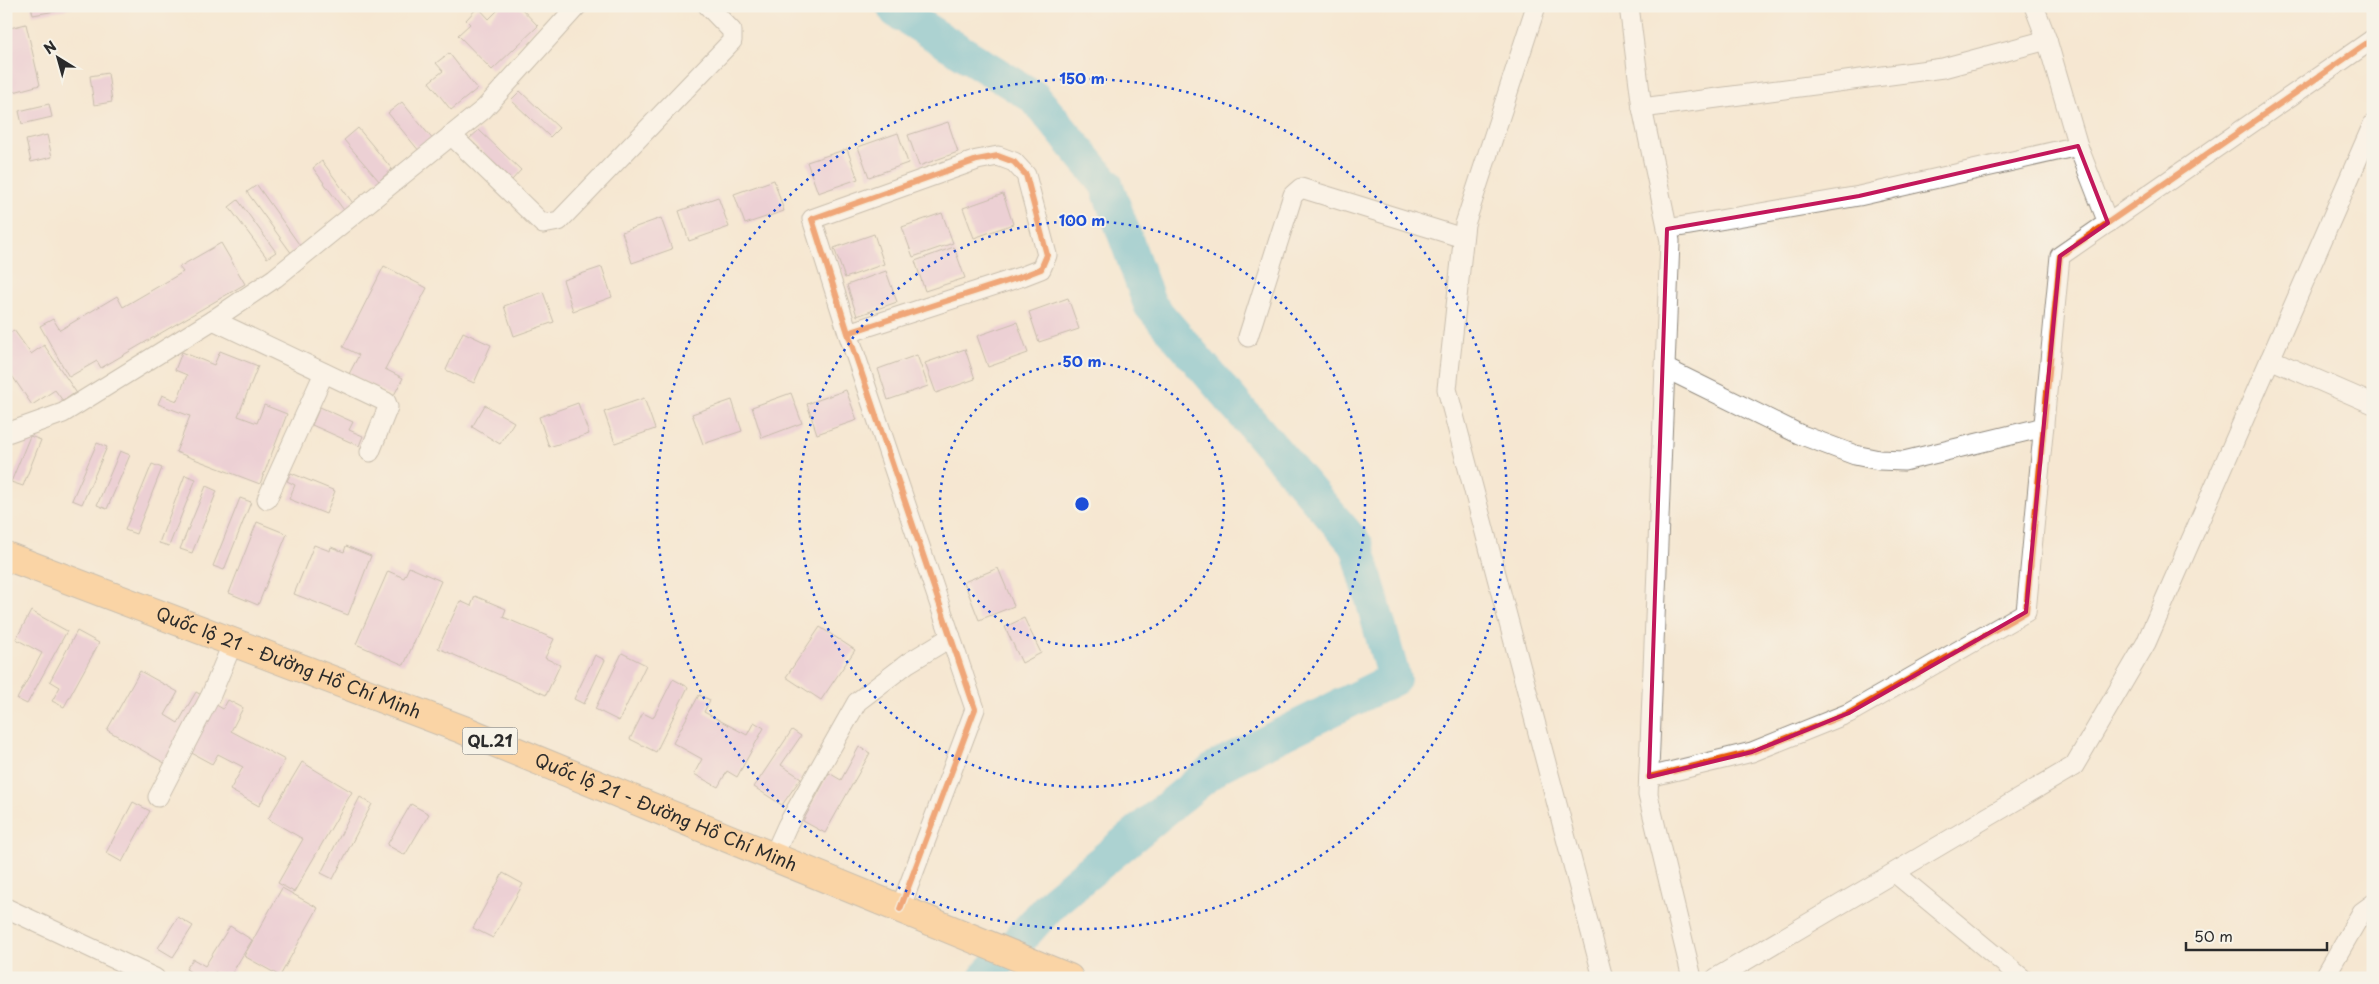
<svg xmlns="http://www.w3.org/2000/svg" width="2379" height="984" font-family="'Playpen Sans',sans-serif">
<rect width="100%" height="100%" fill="#f7f3e8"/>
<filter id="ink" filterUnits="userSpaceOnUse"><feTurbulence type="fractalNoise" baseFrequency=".02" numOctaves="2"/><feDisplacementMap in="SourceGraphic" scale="10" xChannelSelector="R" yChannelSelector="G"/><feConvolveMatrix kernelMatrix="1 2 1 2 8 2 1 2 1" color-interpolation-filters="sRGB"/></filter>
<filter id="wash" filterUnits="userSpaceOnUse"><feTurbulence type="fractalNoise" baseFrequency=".0096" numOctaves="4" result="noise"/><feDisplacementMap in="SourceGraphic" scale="20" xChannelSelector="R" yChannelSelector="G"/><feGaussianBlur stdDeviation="1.12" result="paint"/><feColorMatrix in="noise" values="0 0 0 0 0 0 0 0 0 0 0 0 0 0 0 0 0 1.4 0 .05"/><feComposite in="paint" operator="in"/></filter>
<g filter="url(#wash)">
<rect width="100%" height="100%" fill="#f5e7d2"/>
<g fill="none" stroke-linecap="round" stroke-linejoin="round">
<path stroke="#52b8d0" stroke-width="34" d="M893,6L896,11L1034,97L1106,184L1150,305L1357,546L1394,679L1218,766L1054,901L985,978"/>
</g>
<g id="blocks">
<g fill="#e1b3d8">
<path d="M31,6H78V7L33,15Z"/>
<path d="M502,6H519L538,26L492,70L458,35L470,24L466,20L478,7L489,19Z"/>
<path d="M26,24L40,85L10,93L6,79V29Z"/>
<path d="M449,53L477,89L451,110L429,82L443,71L436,63Z"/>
<path d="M108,73L112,102L94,105L90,76Z"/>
<path d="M520,91L559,128L550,137L511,100Z"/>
<path d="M402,102L434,141L420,152L388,113Z"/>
<path d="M49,104L52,117L22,124L19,111Z"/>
<path d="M948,122L958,152L919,166L908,135Z"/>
<path d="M358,128L392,169L379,181L344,140Z"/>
<path d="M479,130L521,170L512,180L469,139Z"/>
<path d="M898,133L908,163L869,177L858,147Z"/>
<path d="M47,135L52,157L31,162L26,140Z"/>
<path d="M847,149L858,179L818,193L807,162Z"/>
<path d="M322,161L355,206L346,213L313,168Z"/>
<path d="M774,180L784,211L745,224L734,194Z"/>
<path d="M257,185L301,247L292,254L247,192Z"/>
<path d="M1003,194L1013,224L974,238L963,208Z"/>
<path d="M718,197L729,227L689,241L679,211Z"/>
<path d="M238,200L276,252L267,258L229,207Z"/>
<path d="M942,213L953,243L913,257L902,227Z"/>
<path d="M661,218L672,249L632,263L622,232Z"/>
<path d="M874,234L884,264L845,278L834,248Z"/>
<path d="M221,243L245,284L101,368L97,361L69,377L40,326L53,319L60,330L117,296L123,307L183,272L179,267Z"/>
<path d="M954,247L965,278L925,291L915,261Z"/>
<path d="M384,266L427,288L385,369L403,378L393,397L349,374L359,355L343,347Z"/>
<path d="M602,267L612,297L573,311L563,280Z"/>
<path d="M886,271L897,302L857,316L847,285Z"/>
<path d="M543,292L554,322L514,336L504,306Z"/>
<path d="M1068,298L1079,329L1039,342L1029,312Z"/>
<path d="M1017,322L1028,353L988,367L977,336Z"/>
<path d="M14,330L31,354L44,345L76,392L63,401L55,390L32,405L6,367V335Z"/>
<path d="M463,332L491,345L474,383L446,370Z"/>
<path d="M965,349L975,379L936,393L925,363Z"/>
<path d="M220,351L258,366L238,416L257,423L264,405L287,414L260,484L176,452L190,416L158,404L162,395L177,401L187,375L175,370L182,352L214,365Z"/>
<path d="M917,355L928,386L888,400L878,369Z"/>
<path d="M846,390L857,420L817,434L807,404Z"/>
<path d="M791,393L802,423L762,438L752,407Z"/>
<path d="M644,398L655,429L615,443L604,412Z"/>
<path d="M732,400L742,431L703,444L692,414Z"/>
<path d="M578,403L589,434L549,447L539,417Z"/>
<path d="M485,405L514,422L500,444L472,427Z"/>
<path d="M320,407L353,422L349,430L363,436L359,446L312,425Z"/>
<path d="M30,436L41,440L23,486L11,482Z"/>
<path d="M97,443L107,447L82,504L72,500Z"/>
<path d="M120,451L130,455L107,509L97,505Z"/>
<path d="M152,464L162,468L136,534L125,530Z"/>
<path d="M291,473L335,491L326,514L289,499L295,485L287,481Z"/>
<path d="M185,475L196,479L169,546L159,543Z"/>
<path d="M206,486L217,491L192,553L180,549Z"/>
<path d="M240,498L251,502L224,570L213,566Z"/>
<path d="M257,522L287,534L258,605L229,593Z"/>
<path d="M314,545L330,551L331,547L344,552L346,546L371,556L348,615L294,594Z"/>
<path d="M409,567L441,581L404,665L356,644L388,571L404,578Z"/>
<path d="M998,568L1014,606L979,620L964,582Z"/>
<path d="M475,596L506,609L503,617L554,639L545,658L560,665L546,695L438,648L460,601L471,606Z"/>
<path d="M31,611L67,631L27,704L17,699L42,653L16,639Z"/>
<path d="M1024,618L1041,653L1022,663L1005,627Z"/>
<path d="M820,627L855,650L821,700L786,677Z"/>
<path d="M77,631L99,643L64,707L52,701L60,687L50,681Z"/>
<path d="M622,653L646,665L619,721L595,709Z"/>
<path d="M595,655L605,660L584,704L574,699Z"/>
<path d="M140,671L178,692L165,715L178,723L196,692L207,698L168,765L107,730Z"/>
<path d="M673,679L688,687L656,752L630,739L643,713L653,718Z"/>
<path d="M699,695L710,700L704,712L747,735L754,722L764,728L737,777L727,771L718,787L694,774L702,759L673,743Z"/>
<path d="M228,700L243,708L231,731L285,760L259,806L230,790L243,767L218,754L212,764L188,751L213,703L223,709Z"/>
<path d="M792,730L801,736L781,765L801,778L782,805L754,787Z"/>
<path d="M859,747L870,753L825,833L803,821L829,773L841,780Z"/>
<path d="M302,762L352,792L294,892L278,883L303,839L268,819Z"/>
<path d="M360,797L372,804L333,879L321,873Z"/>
<path d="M133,802L150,811L122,862L106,853Z"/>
<path d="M411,804L429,814L405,855L387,845Z"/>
<path d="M503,873L523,884L493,938L473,928Z"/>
<path d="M282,888L318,908L280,976L244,956Z"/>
<path d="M178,917L193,926L173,957L158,948Z"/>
<path d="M230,926L252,940L229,978H225L215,972L212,978H200L186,969L193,959L205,966Z"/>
</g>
</g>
</g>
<g filter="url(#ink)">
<use href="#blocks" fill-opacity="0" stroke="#90897e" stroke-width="1"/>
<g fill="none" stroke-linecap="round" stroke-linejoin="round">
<g stroke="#90897e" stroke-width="21">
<g id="minor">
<path d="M1536,6L1465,224L1447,389L1603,978"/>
<path d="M1629,6L1642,108L1670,241L1648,795L1692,978"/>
<path d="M2034,6L2047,40L2078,146L2108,223"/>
<path d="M1642,108L1943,68L2047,40"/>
<path d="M451,135L543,224L559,221L732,41V31L708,6"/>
<path d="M1667,229L1859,196L2078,146"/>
<path d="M213,320L386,402L388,407L370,452"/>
<path d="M848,333L1023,276L1041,269L1047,255L1026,175L1014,162L998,156L977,160L812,219L848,333L975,709L900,909"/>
<path d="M1248,337L1293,195L1301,188L1463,238"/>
<path d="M2270,359L2373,404"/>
<path d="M1665,368L1799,434L1855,455L1879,460L1904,461L2044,427"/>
<path d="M7,433L63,413L213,320L275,278L484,109L577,6"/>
<path d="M267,499L324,373"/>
<path d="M1649,777L1752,752L1849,713L2026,612L2060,256L2373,39"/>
<path d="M158,797L211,695L233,642"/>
<path d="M773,857L787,826L857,702L908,663L951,637"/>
<path d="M1895,873L2022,978"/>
<path d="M6,908L155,978"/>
<path d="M1716,978L2074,766L2146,643L2373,124"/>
<path d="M2324,978L2362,912L2373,904"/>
</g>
</g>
<g stroke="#90897e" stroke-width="30">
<g id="trunk">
<path id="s1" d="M6,556L464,730L1069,978"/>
</g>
</g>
<use href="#minor" stroke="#fff" stroke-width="19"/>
<use href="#trunk" stroke="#febc70" stroke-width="28"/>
<g stroke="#f7f3e8" stroke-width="9">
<g id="cycleway">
<path d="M848,333L1023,276L1041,269L1047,255L1026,175L1014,162L998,156L977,160L812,219L848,333L975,709L900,909"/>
<path d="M1649,777L1752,752L1849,713L2026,612L2060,256L2373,39"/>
</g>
</g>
<use href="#cycleway" stroke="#e8590c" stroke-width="6"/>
</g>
</g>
<path d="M0 0H2379V984H0ZM2078,146L2108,223L2060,256L2026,612L1849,713L1752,752L1649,777L1667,229L1859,196Z" fill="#f5e7d2" fill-opacity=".55" fill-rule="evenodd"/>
<path fill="none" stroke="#c2185b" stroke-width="4" stroke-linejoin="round" d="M2078,146L2108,223L2060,256L2026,612L1849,713L1752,752L1649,777L1667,229L1859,196Z"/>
<g fill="none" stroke="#1d4ed8" stroke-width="2.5" stroke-dasharray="2.5 5">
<circle cx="1082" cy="504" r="142"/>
<circle cx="1082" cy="504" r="283"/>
<circle cx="1082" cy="504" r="425"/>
</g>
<g text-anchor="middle" stroke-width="4" stroke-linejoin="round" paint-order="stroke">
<rect fill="#f7f3e8" stroke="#686764" stroke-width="1" x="462.5" y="727.5" width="55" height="27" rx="4"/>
<g font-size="16" font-weight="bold" fill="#2b2b2b">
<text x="490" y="747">QL.21</text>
</g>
<g font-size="18" fill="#2b2b2b" stroke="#f7f3e8">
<text dy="6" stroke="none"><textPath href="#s1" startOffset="302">Quốc lộ 21 - Đường Hồ Chí Minh</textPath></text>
<text dy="6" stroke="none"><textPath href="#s1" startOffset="708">Quốc lộ 21 - Đường Hồ Chí Minh</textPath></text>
</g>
</g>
<circle cx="1082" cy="504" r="8" fill="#1d4ed8" stroke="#f7f3e8" stroke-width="2.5"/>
<g font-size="15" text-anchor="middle" font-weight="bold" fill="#1d4ed8" stroke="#f7f3e8" stroke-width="4" stroke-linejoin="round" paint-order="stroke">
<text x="1082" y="84">150 m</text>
<text x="1082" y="226">100 m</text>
<text x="1082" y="367">50 m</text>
</g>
<rect width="2379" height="984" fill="none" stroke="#f7f3e8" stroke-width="25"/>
<g transform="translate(58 58) rotate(323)" stroke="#f7f3e8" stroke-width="4" paint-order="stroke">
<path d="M0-4L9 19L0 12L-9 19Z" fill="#2b2b2b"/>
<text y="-8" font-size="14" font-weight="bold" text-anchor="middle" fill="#2b2b2b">N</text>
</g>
<path d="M2186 942v8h141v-8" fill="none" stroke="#2b2b2b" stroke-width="2.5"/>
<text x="2194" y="942" font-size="15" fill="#2b2b2b" stroke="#f7f3e8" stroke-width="4" paint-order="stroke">50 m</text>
</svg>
